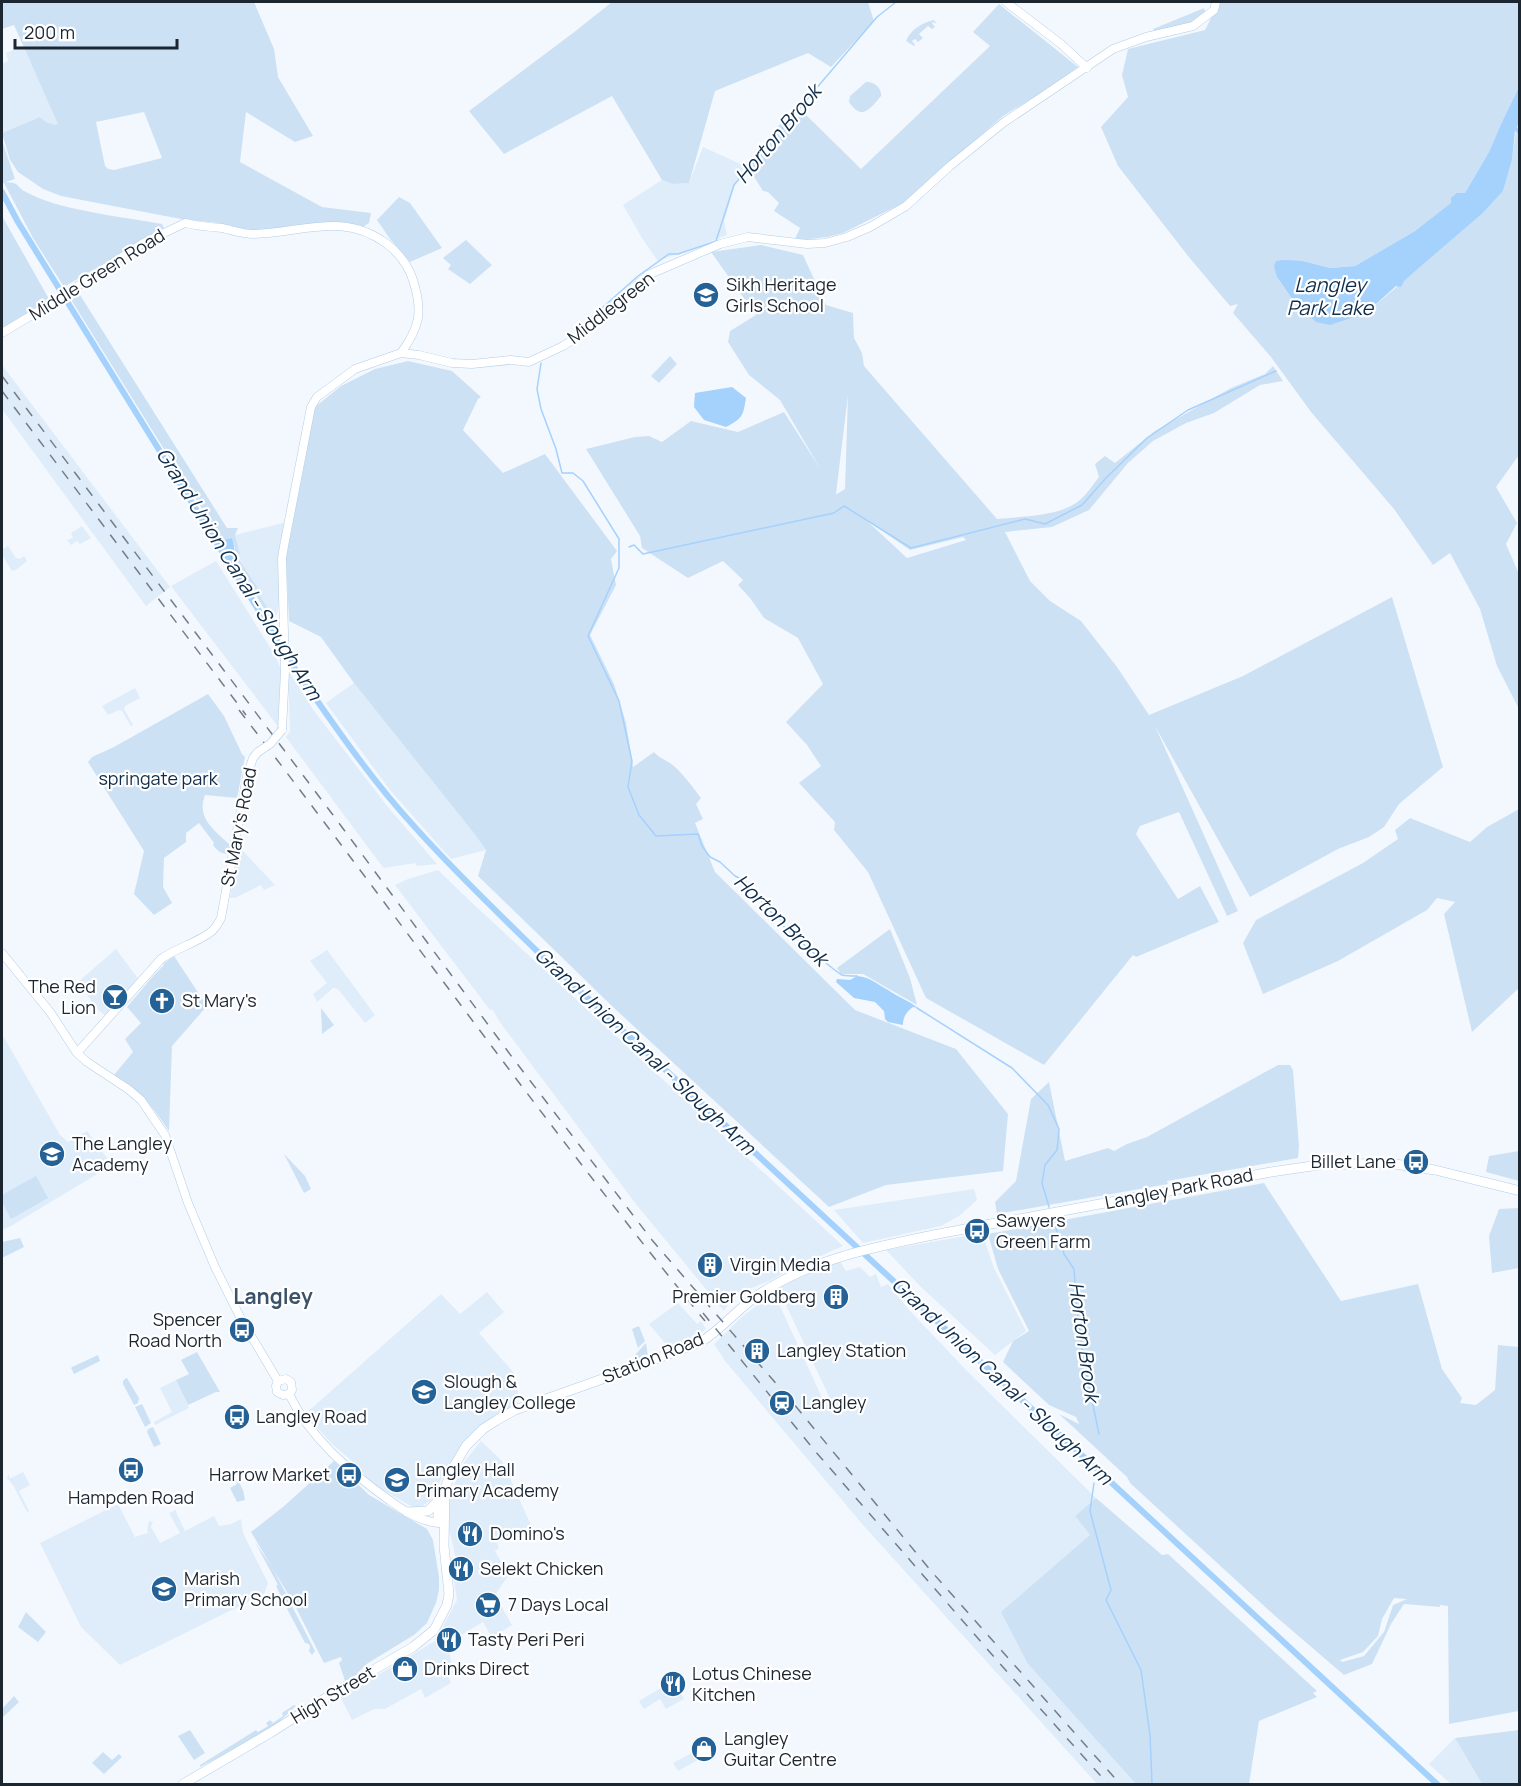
<svg xmlns="http://www.w3.org/2000/svg" width="1521" height="1786" font-family="Manrope,sans-serif">
<rect width="100%" height="100%" fill="#f3f8fe"/>
<g fill="#dfecfa">
<path d="M23,46L59,124H50L43,121L40,117L2,133V64L8,61L6,53Z"/>
<path d="M703,147L745,166L735,184L724,221L727,235L658,261L642,238L623,205L662,180L673,184L689,183Z"/>
<path d="M2,365L170,587L146,606L2,409Z"/>
<path d="M287,522L284,537L280,541L281,597L276,616L273,617L256,589L258,588L237,555L235,535Z"/>
<path d="M82,526L91,538L80,544L77,541L71,545L67,540L73,538L71,533Z"/>
<path d="M8,546L16,558L20,559L24,556L27,561L16,570L12,571L2,555V550Z"/>
<path d="M216,561L276,657L282,672L279,717L280,729L171,586Z"/>
<path d="M288,670L314,711L387,806L437,864L417,866L415,863L384,868L382,866L286,737L290,731Z"/>
<path d="M354,683L473,832L486,850L451,859L390,790L326,703Z"/>
<path d="M135,688L140,698L125,706L124,709L133,725L131,726L122,711L119,710L108,715L102,706Z"/>
<path d="M241,849L275,885L264,890L261,885L235,898H230L236,863Z"/>
<path d="M438,870L470,901L843,1246L785,1272L769,1281L734,1295L724,1311L635,1203L499,1021L493,1010H490L395,885L408,879Z"/>
<path d="M116,949L139,980L105,1015L98,1010L78,982Z"/>
<path d="M327,950L375,1015L365,1023L338,989L333,988L317,1002L313,994L327,983L310,961Z"/>
<path d="M2,1034L60,1135L68,1142L87,1131L112,1165L11,1226L2,1230Z"/>
<path d="M974,1189L977,1200L959,1216L941,1226L863,1243L834,1210Z"/>
<path d="M982,1233L994,1268L1026,1331L995,1355L921,1287L886,1250Z"/>
<path d="M839,1260L846,1271L860,1267L870,1277L876,1274L881,1287L888,1284L909,1310L967,1371L1096,1498L1075,1516L1090,1535L1028,1664L1136,1784H1097L863,1525L725,1361L714,1344L744,1315L774,1293L823,1400L833,1410V1405L778,1288Z"/>
<path d="M487,1292L504,1312L479,1333L514,1373L518,1391L517,1403L520,1405L466,1443L447,1467L431,1500L420,1508H414L373,1484L352,1461L332,1444L305,1414L441,1294L460,1314Z"/>
<path d="M678,1303L697,1324L701,1321L706,1329L684,1346L670,1349L649,1324Z"/>
<path d="M176,1380L189,1408L155,1425L154,1422L172,1412L160,1388Z"/>
<path d="M481,1441L502,1461L531,1525L497,1543L499,1548L495,1551L507,1572L510,1573L495,1595L512,1625L492,1637L483,1622L448,1643L453,1673L448,1676L451,1683L425,1698L421,1689L385,1709H374L352,1720L339,1694L376,1676L435,1641L457,1600L452,1567L453,1562L456,1559L450,1533L448,1530L447,1500L465,1461Z"/>
<path d="M23,1472L30,1485L19,1491L29,1511L27,1512L13,1485L7,1478L9,1474V1478H11Z"/>
<path d="M118,1504L135,1537L148,1533L147,1529L149,1521L153,1522L151,1527L160,1543L180,1533L169,1513L176,1510V1512L185,1531L214,1516L219,1526L231,1524L241,1519L243,1533L268,1583L264,1594L120,1665L81,1627L40,1543Z"/>
<path d="M674,1680L684,1699L666,1709L660,1699L644,1709L639,1701Z"/>
<path d="M1455,1738L1482,1784H1451L1429,1764Z"/>
<path d="M709,1744L714,1751L678,1771L673,1763Z"/>
</g>
<g fill="#cde1f5" fill-rule="evenodd">
<path d="M2,2H254L274,49L278,77L313,136L295,142L246,112L240,162L322,207L371,213L369,223L363,227L339,222L303,225L264,232L250,231L219,223L186,220L61,196L43,189L18,172L10,160L2,133L40,117C45,123 51,125 58,124L14,25L2,29ZM144,112L162,158L114,170L108,169L105,166L96,122Z"/>
<path d="M612,2H868L874,21L831,67L808,53L715,91L689,183L673,184L662,180L612,96L504,154L469,111L573,33Z"/>
<path d="M1219,2H1519V87L1501,124L1489,152L1465,193L1415,231L1355,266L1330,268L1303,261L1277,277L1295,303L1316,322L1366,313L1483,213L1503,191L1512,160L1516,130L1519,134V455L1496,487L1517,523L1506,544L1519,574V709L1497,666L1480,609L1450,553L1433,565L1394,509L1311,412L1271,357L1233,313L1238,304L1230,306L1188,256L1118,166L1101,127L1128,97L1122,75L1128,49L1205,30Z"/>
<path d="M999,4L1078,67L1044,91L1003,116L898,207L897,206L843,233L827,237L794,241L800,228L774,211L779,203L768,192L763,191L751,172L745,166L796,105L861,169L990,46L973,32Z"/>
<path d="M1204,8L1206,14L1199,20L1156,34L1153,29Z"/>
<path d="M934,20L937,24L933,22L932,23L935,27L932,29L928,26L919,34L923,38L918,42L915,39L912,41L915,45L914,46L906,41C911,29 922,23 934,20Z"/>
<path d="M866,82C874,81 882,88 881,96C869,110 862,121 849,102L850,96Z"/>
<path d="M2,140L15,179L6,182C21,183 15,186 26,192C35,197 46,201 56,204C88,213 128,218 162,224L164,228L64,287L33,238L4,183H2Z"/>
<path d="M399,197L410,203L442,248L410,262L390,239L377,220Z"/>
<path d="M2,216L49,299L47,301V304L2,330Z"/>
<path d="M466,240L492,265L470,284L448,269L451,265L443,258Z"/>
<path d="M761,245L803,255L826,305L853,313L854,338L862,353L864,366L997,519C1022,516 1061,517 1081,499C1088,493 1093,484 1099,477L1095,464L1105,456L1115,463L1155,431L1231,388L1265,374L1273,366L1283,381L1260,385L1214,413L1186,423L1153,441L1128,463L1089,510L1052,527L1005,532L1030,581L1050,601L1081,621L1117,667L1149,715L1243,676L1392,597L1443,767L1399,804L1384,827L1369,837L1338,849L1250,897L1155,726L1238,911L1227,916L1179,812L1140,826L1136,834L1178,899L1200,886L1219,922L1136,957L1133,955L1044,1065L926,998L868,872L834,830L835,822L799,783L821,766L807,745L786,722L823,684L798,638L764,618L750,598L738,585L743,580L723,561L688,578L642,548L640,536L586,449L635,437L649,436L662,442L691,421L738,432L784,412L821,470L780,400L749,375L728,342L730,331L756,315L711,252ZM848,395L845,489L837,494H836ZM865,519L910,550L963,537L966,540L907,558Z"/>
<path d="M80,295L227,528H238L235,535L240,554L237,556L258,588L256,589L273,617L280,635L234,559L235,549L232,538L222,540L162,446L70,298Z"/>
<path d="M670,356L677,364L659,383L651,376Z"/>
<path d="M408,361L452,371L481,397L478,399L463,430L503,473L545,454L617,551L611,559L616,585L590,635L614,684L626,723L633,767L654,752C659,758 664,759 670,763C682,772 692,786 701,798L696,804L703,819L695,823L715,872L855,1010L956,1049L1008,1114L1003,1171L886,1185L829,1207L613,1007L478,876L486,850L473,832L354,683L321,637L289,621L286,557L315,407L341,386L375,369Z"/>
<path d="M208,694L224,716L242,754L245,757L237,798L205,795C196,819 215,830 231,846L230,854C222,854 218,852 213,845L214,843L199,823L186,833V842L164,858L163,887L172,903L154,915L134,894L144,851L88,762L92,757L114,747Z"/>
<path d="M1519,809V988L1472,1032L1444,914L1455,902L1437,898L1427,910L1338,961L1263,994L1243,943L1256,920L1363,863L1398,839L1395,830L1410,818L1470,842L1487,827Z"/>
<path d="M890,929L910,978L917,1005L863,974H841L837,968Z"/>
<path d="M174,956L207,1006L172,1046L169,1131C152,1106 141,1091 114,1075L133,1052L125,1039L141,1023L127,1007L154,975L164,965L163,964Z"/>
<path d="M321,1008L334,1025L322,1034Z"/>
<path d="M1278,1065H1290L1293,1070L1299,1146L1298,1158L1167,1181L1168,1184L997,1214L995,1202L1016,1181L1031,1099L1049,1082L1065,1161L1108,1148L1114,1151L1127,1144L1147,1137Z"/>
<path d="M1519,1151V1181L1486,1172L1489,1156Z"/>
<path d="M284,1154L305,1176L311,1189L304,1193Z"/>
<path d="M36,1176L48,1198L11,1219L2,1202V1195Z"/>
<path d="M1264,1183L1341,1301L1418,1284L1442,1369L1462,1398L1460,1403L1476,1405L1495,1390L1498,1345L1519,1347V1711L1449,1724L1448,1606L1440,1605V1607L1404,1604L1391,1624L1372,1664L1344,1675L1274,1615L1130,1483L1127,1477L1059,1414L1079,1424L1076,1417L1049,1405L1003,1362L1013,1341L1029,1331L998,1269L988,1234ZM1394,1598L1407,1599L1393,1605L1384,1632L1364,1656L1342,1662L1340,1660L1363,1652L1378,1636L1382,1619Z"/>
<path d="M1519,1208V1268L1492,1273L1489,1236L1499,1209Z"/>
<path d="M20,1238L24,1247L2,1258V1242Z"/>
<path d="M639,1326L645,1341L638,1348L632,1329Z"/>
<path d="M646,1343L648,1356L634,1362L633,1357Z"/>
<path d="M197,1352L220,1392H216L188,1405L176,1380L189,1374L181,1360Z"/>
<path d="M98,1355L100,1361L74,1374L71,1368L72,1367Z"/>
<path d="M126,1378H127L139,1398L138,1403L134,1405L123,1384V1381Z"/>
<path d="M142,1404L151,1423L145,1427L135,1407Z"/>
<path d="M153,1427L161,1444L154,1447L147,1432L148,1429Z"/>
<path d="M334,1461L369,1495L427,1529L433,1540L439,1577V1590L436,1603L427,1623L414,1635L368,1663L346,1684L339,1663L342,1660L341,1657L324,1663L294,1604L251,1532L283,1507Z"/>
<path d="M236,1481L239,1482L243,1490L245,1500L237,1502L230,1488L237,1484Z"/>
<path d="M1096,1498L1162,1555L1168,1554L1317,1691L1313,1693L1317,1697L1259,1721L1249,1784H1136L1028,1664L1001,1612L1090,1535L1075,1516Z"/>
<path d="M255,1542L272,1567L292,1605L284,1602L276,1586L278,1585Z"/>
<path d="M285,1605L292,1606L315,1651L312,1655L309,1651L310,1647L309,1644L305,1643Z"/>
<path d="M26,1612L46,1632L38,1642L18,1627Z"/>
<path d="M14,1696L19,1702L2,1718V1709Z"/>
<path d="M294,1705L296,1706L268,1732L200,1767V1765L256,1730L258,1732L268,1726L266,1723L270,1720L273,1723L283,1716L282,1713Z"/>
<path d="M190,1730L205,1753L194,1760L178,1736Z"/>
<path d="M1519,1730V1784H1482L1455,1738Z"/>
<path d="M103,1752L112,1760L119,1754L122,1757L104,1774L92,1763Z"/>
</g>
<g fill="#a5d1fd">
<path d="M1519,87V123L1517,127L1519,130V134L1515,131L1512,160L1503,191L1483,213L1413,273L1404,281L1401,287L1396,286L1366,313L1330,325L1316,322L1295,303L1277,277L1274,266L1276,261L1283,260L1303,261L1330,268L1355,266L1415,231L1451,203V198L1457,193H1465L1489,152L1501,124Z"/>
<path d="M732,387L746,398C743,416 743,418 726,427L704,420L694,407L695,393Z"/>
<path d="M214,537L222,540L232,538C236,549 234,562 236,574Z"/>
<path d="M857,976C870,977 877,984 888,990C898,997 908,1000 918,1008L913,1007C906,1012 903,1017 903,1025L888,1022L885,1019L884,1011L875,1002L854,998L836,982L837,979L850,980Z"/>
</g>
<g fill="none" stroke-linecap="round" stroke-linejoin="round">
<g stroke="#a5d1fd" stroke-width="1.5">
<path d="M584,324L638,276L669,254H678L716,241L734,185L877,17L896,2"/>
<path d="M541,363L537,389L541,409L556,449L562,473H573L583,481L619,539V568L588,636L619,701L632,761L628,787L639,815L656,836L698,834L702,846L710,857L720,862L735,876L745,881L771,912L781,920C781,921 781,923 782,924C784,929 836,972 842,975C847,976 852,976 857,976"/>
<path d="M629,547L634,545L643,554L834,513L844,506L911,548L1025,519L1045,524L1082,505L1106,478L1147,438L1188,410L1276,371"/>
<path d="M917,1008L1012,1068L1048,1105L1059,1129L1057,1150L1045,1165L1042,1183L1049,1207"/>
<path d="M1053,1219L1064,1254L1074,1269L1077,1311L1086,1372L1099,1434"/>
<path d="M1094,1483L1090,1511L1111,1590L1106,1600L1141,1670L1150,1735L1152,1784"/>
</g>
<path stroke="#a5d1fd" stroke-width="6" d="M2,192L18,222L68,303L295,669C332,722 369,777 413,825C452,869 495,910 538,952L1437,1784"/>
<g stroke="#b1cde9" stroke-width="9">
<g id="minor">
<path d="M1006,2L1061,44L1087,68"/>
<path d="M2,333L52,303L143,243L185,223C197,226 209,227 222,228C232,230 243,234 253,234C302,233 343,211 387,244C400,254 408,265 413,280C423,311 420,327 401,353"/>
<path d="M282,730L285,671L282,558L284,546L311,407L317,397L355,369L401,353L419,355L452,363L472,364L511,360L529,362L563,346L579,336L648,275L720,244L748,237L807,244L825,243L847,237L870,227L906,206L950,166L1003,123L1113,49L1146,37L1193,26L1214,10L1216,2"/>
<path d="M2,953L50,1012L77,1053L87,1062L128,1089L141,1100L165,1135L188,1203L215,1267L240,1317L278,1381"/>
<path d="M77,1053L161,959C176,948 202,941 213,930C216,927 219,922 221,918L247,776L253,758L258,752"/>
<path d="M278,1381L286,1379L291,1382L292,1390L289,1394"/>
<path d="M278,1381L276,1386L277,1392L283,1395L289,1394"/>
<path d="M289,1394C310,1438 350,1472 389,1500C406,1512 417,1520 438,1523L442,1520"/>
</g>
</g>
<g stroke="#b1cde9" stroke-width="10">
<g id="major">
<path d="M407,1512L428,1511L439,1500"/>
<path d="M438,1522V1501"/>
<path d="M183,1784L270,1733L332,1694L413,1647L434,1630L447,1605L449,1594L444,1546L445,1488L453,1468L466,1446L483,1429L497,1420L515,1410L594,1382L701,1342C723,1328 739,1307 761,1293C813,1259 874,1247 933,1235C961,1230 987,1224 1014,1220L1271,1172L1319,1165L1388,1163L1435,1170L1520,1191"/>
</g>
</g>
<use href="#minor" stroke="#fff" stroke-width="8"/>
<use href="#major" stroke="#fff" stroke-width="9"/>
<g stroke="#757d86" stroke-width="1.5" stroke-dasharray="10 10" stroke-linecap="butt">
<path d="M2,376L333,815L512,1057L652,1240L798,1409L931,1571L1120,1784"/>
<path d="M2,391L246,715"/>
<path d="M239,710C395,913 543,1122 705,1321"/>
<path d="M703,1313L815,1451L1002,1666L1108,1784"/>
</g>
<g stroke="#b1cde9" stroke-width="9" stroke-linecap="butt">
<path id="minor-bridge" d="M258,752L270,744L282,730"/>
</g>
<use href="#minor-bridge" stroke="#fff" stroke-width="8"/>
</g>
<defs>
<g id="school-disc" transform="scale(1.35)"><circle r="9.5" fill="#246197" stroke="#fff"/><path d="M0-5L7-2L0 1L-7-2ZM-4 1L0 2.5L4 1V4Q0 6-4 4Z" fill="#fff"/></g>
<g id="bar-disc" transform="scale(1.35)"><circle r="9.5" fill="#246197" stroke="#fff"/><path d="M-6-5H6L.8 .8V4.5H3.5V6h-7V4.5H-.8V.8Z" fill="#fff"/></g>
<g id="church-disc" transform="scale(1.35)"><circle r="9.5" fill="#246197" stroke="#fff"/><path d="M-1.2-6h2.4v3.5h3.3v2.4h-3.3V6h-2.4V-.1h-3.3v-2.4h3.3Z" fill="#fff"/></g>
<g id="bus-disc" transform="scale(1.35)"><circle r="9.5" fill="#246197" stroke="#fff"/><path d="M-5-6H5V4H4V6H2V4H-2V6H-4V4H-5ZM-3.5-4V0h7V-4ZM-3.5 1.2v1.5H-2V1.2ZM2 1.2v1.5H3.5V1.2Z" fill="#fff"/></g>
<g id="building-disc" transform="scale(1.35)"><circle r="9.5" fill="#246197" stroke="#fff"/><path d="M-4-6H4V6H1V3H-1V6H-4ZM-2.5-4.3h1.7v1.8h-1.7ZM.8-4.3h1.7v1.8H.8ZM-2.5-1h1.7V.8h-1.7ZM.8-1h1.7V.8H.8Z" fill="#fff"/></g>
<g id="university-disc" transform="scale(1.35)"><circle r="9.5" fill="#246197" stroke="#fff"/><path d="M0-5L7-2L0 1L-7-2ZM-4 1L0 2.5L4 1V4Q0 6-4 4Z" fill="#fff"/></g>
<g id="station-disc" transform="scale(1.35)"><circle r="9.5" fill="#246197" stroke="#fff"/><path d="M-3-6H3Q5-6 5-4V2Q5 4 3 4L4.5 6H3L1.5 4h-3L-3 6H-4.5L-3 4Q-5 4-5 2V-4Q-5-6-3-6ZM-3.5-4v3h7v-3ZM-3.5 1v1.5H-2V1ZM2 1v1.5H3.5V1Z" fill="#fff"/></g>
<g id="restaurant-disc" transform="scale(1.35)"><circle r="9.5" fill="#246197" stroke="#fff"/><path d="M-5-6h1v4h1v-4h1v4h1v-4h1v5L-1.5 .5V6h-2V.5L-5-1ZM5-6V6H3V1.5H1.5Q1.5-4 5-6Z" fill="#fff"/></g>
<g id="supermarket-disc" transform="scale(1.35)"><circle r="9.5" fill="#246197" stroke="#fff"/><path d="M-6-5.5h2.5l.6 2H6L4.5 2H-2.5L-4.4-4H-6ZM-1.5 3.2a1.3 1.3 0 1 0 .1 0ZM3 3.2a1.3 1.3 0 1 0 .1 0Z" fill="#fff"/></g>
<g id="shop-disc" transform="scale(1.35)"><circle r="9.5" fill="#246197" stroke="#fff"/><path d="M-5-2.5h2.3a2.7 3.5 0 0 1 5.4 0H5L5.5 6h-11ZM-1.5-2.5h3a1.5 2.3 0 0 0-3 0Z" fill="#fff"/></g>
</defs>
<g fill-rule="evenodd">
<use href="#school-disc" x="706" y="295"/>
<use href="#bar-disc" x="115" y="997"/>
<use href="#church-disc" x="162" y="1001"/>
<use href="#school-disc" x="52" y="1154"/>
<use href="#bus-disc" x="1416" y="1162"/>
<use href="#bus-disc" x="977" y="1231"/>
<use href="#building-disc" x="710" y="1265"/>
<use href="#building-disc" x="836" y="1297"/>
<use href="#bus-disc" x="242" y="1330"/>
<use href="#building-disc" x="757" y="1351"/>
<use href="#university-disc" x="424" y="1392"/>
<use href="#station-disc" x="782" y="1403"/>
<use href="#bus-disc" x="237" y="1417"/>
<use href="#bus-disc" x="131" y="1470"/>
<use href="#bus-disc" x="349" y="1475"/>
<use href="#school-disc" x="397" y="1480"/>
<use href="#restaurant-disc" x="470" y="1534"/>
<use href="#restaurant-disc" x="461" y="1569"/>
<use href="#school-disc" x="164" y="1589"/>
<use href="#supermarket-disc" x="488" y="1605"/>
<use href="#restaurant-disc" x="449" y="1640"/>
<use href="#shop-disc" x="405" y="1669"/>
<use href="#restaurant-disc" x="673" y="1684"/>
<use href="#shop-disc" x="704" y="1749"/>
</g>
<g text-anchor="middle" stroke-width="4.5" stroke-linejoin="round" paint-order="stroke">
<g font-size="18" fill="#1c2631" stroke="#fff">
<text transform="translate(97 275) rotate(-32)" y="6">Middle Green Road</text>
<text transform="translate(611 308) rotate(-38)" y="6">Middlegreen</text>
<text transform="translate(239 827) rotate(-79)" y="6">St Mary's Road</text>
<text transform="translate(1179 1189) rotate(-11)" y="6">Langley Park Road</text>
<text transform="translate(653 1358) rotate(-22)" y="6">Station Road</text>
<text transform="translate(333 1695) rotate(-31)" y="6">High Street</text>
</g>
<g font-size="18" fill="#1c2631" stroke="#fff" text-anchor="start">
<text x="726" y="291">Sikh Heritage<tspan x="726" dy="21">Girls School</tspan></text>
<text x="96" y="993" text-anchor="end">The Red<tspan x="96" dy="21">Lion</tspan></text>
<text x="182" y="1007">St Mary's</text>
<text x="72" y="1150">The Langley<tspan x="72" dy="21">Academy</tspan></text>
<text x="1396" y="1168" text-anchor="end">Billet Lane</text>
<text x="996" y="1227">Sawyers<tspan x="996" dy="21">Green Farm</tspan></text>
<text x="730" y="1271">Virgin Media</text>
<text x="816" y="1303" text-anchor="end">Premier Goldberg</text>
<text x="222" y="1326" text-anchor="end">Spencer<tspan x="222" dy="21">Road North</tspan></text>
<text x="777" y="1357">Langley Station</text>
<text x="444" y="1388">Slough &amp;<tspan x="444" dy="21">Langley College</tspan></text>
<text x="802" y="1409">Langley</text>
<text x="256" y="1423">Langley Road</text>
<text x="416" y="1476">Langley Hall<tspan x="416" dy="21">Primary Academy</tspan></text>
<text x="330" y="1481" text-anchor="end">Harrow Market</text>
<text x="131" y="1504" text-anchor="middle">Hampden Road</text>
<text x="490" y="1540">Domino's</text>
<text x="480" y="1575">Selekt Chicken</text>
<text x="184" y="1585">Marish<tspan x="184" dy="21">Primary School</tspan></text>
<text x="508" y="1611">7 Days Local</text>
<text x="468" y="1646">Tasty Peri Peri</text>
<text x="424" y="1675">Drinks Direct</text>
<text x="692" y="1680">Lotus Chinese<tspan x="692" dy="21">Kitchen</tspan></text>
<text x="724" y="1745">Langley<tspan x="724" dy="21">Guitar Centre</tspan></text>
</g>
<g font-size="18" fill="#0e2d4a" stroke="#fff">
<text x="158" y="785">springate park</text>
</g>
<g font-size="20" font-style="italic" fill="#0f2e4b" stroke="#fff">
<text transform="translate(778 134) rotate(-50)" y="7">Horton Brook</text>
<text x="1330" y="292">Langley<tspan x="1330" dy="23">Park Lake</tspan></text>
<text transform="translate(239 574) rotate(58)" y="7">Grand Union Canal - Slough Arm</text>
<text transform="translate(781 920) rotate(44)" y="7">Horton Brook</text>
<text transform="translate(645 1051) rotate(43)" y="7">Grand Union Canal - Slough Arm</text>
<text transform="translate(1084 1342) rotate(82)" y="7">Horton Brook</text>
<text transform="translate(1002 1381) rotate(43)" y="7">Grand Union Canal - Slough Arm</text>
</g>
<g font-size="21" font-weight="bold" fill="#3a526a" stroke="#fff">
<text x="273" y="1304">Langley</text>
</g>
</g>
<rect width="1521" height="1786" fill="none" stroke="#1c2631" stroke-width="6"/>
<path d="M15 39v9h162v-9" fill="none" stroke="#1c2631" stroke-width="3"/>
<text x="24" y="39" font-size="18" fill="#1c2631" stroke="#ffffff" stroke-width="4.5" paint-order="stroke">200 m</text>
</svg>
